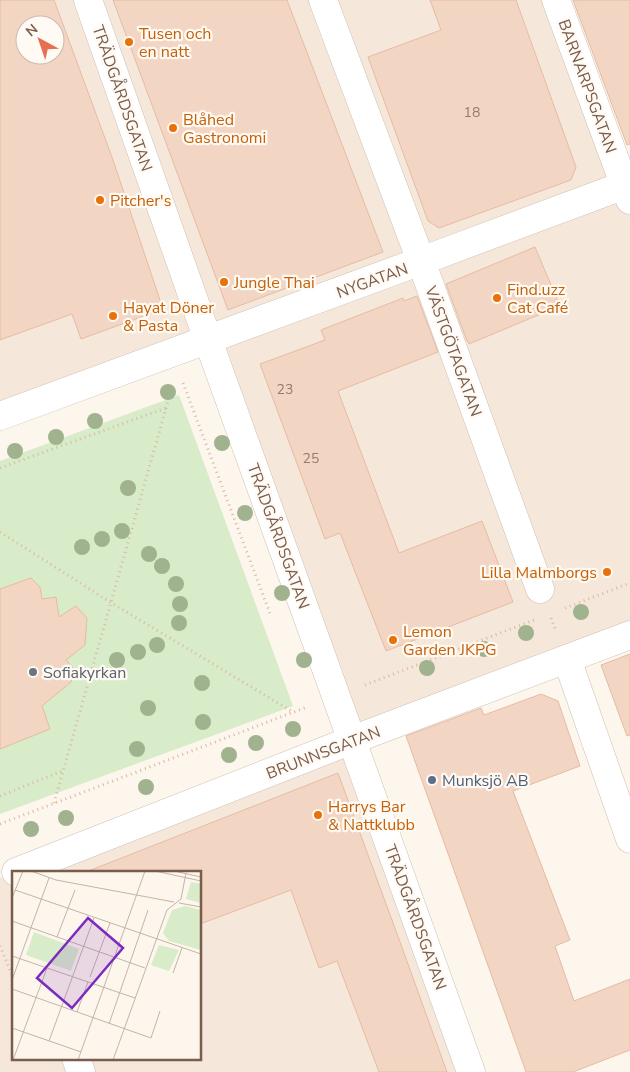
<svg xmlns="http://www.w3.org/2000/svg" width="630" height="1072" font-family="'Nunito Sans',sans-serif">
<rect width="100%" height="100%" fill="#fdf6ec"/>
<path fill="#f5e8da" fill-rule="evenodd" d="M0,0H556L630,200V635L352,741L471,1072H0V878L14,873V1058H200V872H16L352,740L208,340L0,416ZM25,25H55V55H25Z"/>
<path fill="#d8ecc9" d="M179,395L293,706L0,814V461Z"/>
<g fill="#f3d5c3" stroke="#e6bba3" fill-rule="evenodd">
<path d="M0,0H54L113,160L163,309L81,339L72,314L0,340ZM25,25H55V55H25Z"/>
<path d="M113,0H287L383,252L228,310Z"/>
<path d="M430,0H516L576,167L571,180L439,228L428,221L368,57L441,30Z"/>
<path d="M573,0H630V144L627,145Z"/>
<path d="M535,247L560,306L469,344L468,341H467L446,284Z"/>
<path d="M417,296L438,352L338,391L399,553L482,521L513,602L386,651L340,533L325,539L260,364L325,340L321,330L403,298L404,301Z"/>
<path d="M31,578L40,587L42,599L56,597L59,617L76,606L87,618L85,645L66,660L74,669L71,682L42,706L50,729L0,749V589Z"/>
<path d="M630,654V735L627,736L601,665Z"/>
<path d="M541,694L558,701L580,766L513,791L570,940L555,946L574,1001L630,979V1050L573,1072H526L406,736L481,708L484,715Z"/>
<path d="M338,773L400,942L447,1072H379L337,961L319,968L291,890L200,924V872H91V870Z"/>
</g>
<g fill="none" stroke-linecap="round" stroke-linejoin="round">
<g stroke="#d1beb0" stroke-width="29">
<g id="minor">
<path d="M88,0L208,340L471,1072"/>
<path d="M323,0L421,261L540,589"/>
<path d="M556,0L630,200"/>
<path d="M0,416L421,261L630,183"/>
<path d="M567,659L630,839"/>
<path d="M16,872L352,740L630,635"/>
<path d="M76,1058L81,1072"/>
</g>
</g>
<g stroke="#d9b8a5" stroke-width="3" stroke-dasharray="1 4" stroke-linecap="butt">
<path d="M183,383L271,616"/>
<path d="M0,468L166,408"/>
<path d="M0,532L110,602L293,712"/>
<path d="M565,608L630,583"/>
<path d="M551,618L556,631"/>
<path d="M365,685L534,620"/>
<path d="M0,796L62,771"/>
<path d="M54,803L172,387"/>
<path d="M0,824L307,707"/>
<path d="M0,946L14,980"/>
</g>
<use href="#minor" stroke="#fff" stroke-width="28"/>
</g>
<g fill="#a0b28e">
<circle cx="168" cy="392" r="8"/>
<circle cx="95" cy="421" r="8"/>
<circle cx="56" cy="437" r="8"/>
<circle cx="222" cy="443" r="8"/>
<circle cx="15" cy="451" r="8"/>
<circle cx="128" cy="488" r="8"/>
<circle cx="245" cy="513" r="8"/>
<circle cx="122" cy="531" r="8"/>
<circle cx="102" cy="539" r="8"/>
<circle cx="82" cy="547" r="8"/>
<circle cx="149" cy="554" r="8"/>
<circle cx="162" cy="566" r="8"/>
<circle cx="176" cy="584" r="8"/>
<circle cx="282" cy="593" r="8"/>
<circle cx="180" cy="604" r="8"/>
<circle cx="581" cy="612" r="8"/>
<circle cx="179" cy="623" r="8"/>
<circle cx="526" cy="633" r="8"/>
<circle cx="157" cy="645" r="8"/>
<circle cx="484" cy="649" r="8"/>
<circle cx="138" cy="652" r="8"/>
<circle cx="117" cy="660" r="8"/>
<circle cx="304" cy="660" r="8"/>
<circle cx="427" cy="668" r="8"/>
<circle cx="202" cy="683" r="8"/>
<circle cx="148" cy="708" r="8"/>
<circle cx="203" cy="722" r="8"/>
<circle cx="293" cy="729" r="8"/>
<circle cx="256" cy="743" r="8"/>
<circle cx="137" cy="749" r="8"/>
<circle cx="229" cy="755" r="8"/>
<circle cx="146" cy="787" r="8"/>
<circle cx="66" cy="818" r="8"/>
<circle cx="31" cy="829" r="8"/>
</g>
<g fill="#e8710a" stroke="#fffaf3" stroke-width="2">
<circle cx="129" cy="42" r="5"/>
<circle cx="173" cy="128" r="5"/>
<circle cx="100" cy="200" r="5"/>
<circle cx="224" cy="282" r="5"/>
<circle cx="497" cy="298" r="5"/>
<circle cx="113" cy="316" r="5"/>
<circle cx="607" cy="572" r="5"/>
<circle cx="393" cy="640" r="5"/>
<circle cx="318" cy="815" r="5"/>
</g>
<circle fill="#6b7280" stroke="#fffaf3" stroke-width="2" cx="33" cy="672" r="5"/>
<circle fill="#5c6f8a" stroke="#fffaf3" stroke-width="2" cx="432" cy="780" r="5"/>
<g text-anchor="middle" stroke-width="4.5" stroke-linejoin="round" paint-order="stroke">
<g font-size="14" fill="#987a6a">
<text x="472" y="117">18</text>
<text x="285" y="394">23</text>
<text x="311" y="463">25</text>
</g>
<g font-size="16" fill="#c56008" stroke="#fffaf3" text-anchor="start">
<text x="139" y="39">Tusen och<tspan x="139" dy="18">en natt</tspan></text>
<text x="183" y="125">Blåhed<tspan x="183" dy="18">Gastronomi</tspan></text>
<text x="110" y="206">Pitcher's</text>
<text x="234" y="288">Jungle Thai</text>
<text x="507" y="295">Find.uzz<tspan x="507" dy="18">Cat Café</tspan></text>
<text x="123" y="313">Hayat Döner<tspan x="123" dy="18">&amp; Pasta</tspan></text>
<text x="597" y="578" text-anchor="end">Lilla Malmborgs</text>
<text x="403" y="637">Lemon<tspan x="403" dy="18">Garden JKPG</tspan></text>
<text x="328" y="812">Harrys Bar<tspan x="328" dy="18">&amp; Nattklubb</tspan></text>
</g>
<g font-size="16" fill="#7a5c4d" stroke="#fffaf3">
<text transform="translate(588 86) rotate(70)" y="6">BARNARPSGATAN</text>
<text transform="translate(123 98) rotate(71)" y="6">TRÄDGÅRDSGATAN</text>
<text transform="translate(372 280) rotate(-20)" y="6">NYGATAN</text>
<text transform="translate(454 351) rotate(70)" y="6">VÄSTGÖTAGATAN</text>
<text transform="translate(279 536) rotate(70)" y="6">TRÄDGÅRDSGATAN</text>
<text transform="translate(323 752) rotate(-21)" y="6">BRUNNSGATAN</text>
<text transform="translate(416 917) rotate(70)" y="6">TRÄDGÅRDSGATAN</text>
</g>
<g font-size="16" fill="#5b616d" stroke="#fffaf3" text-anchor="start">
<text x="43" y="678">Sofiakyrkan</text>
</g>
<g font-size="16" fill="#4e5e75" stroke="#fffaf3" text-anchor="start">
<text x="442" y="786">Munksjö AB</text>
</g>
</g>
<g transform="translate(12 871)">
<rect width="189" height="189" fill="#fdf6ec"/>
<path d="M179,11L189,13V32L174,28ZM173,35L189,39V79L157,70L151,62L160,39ZM22,61L67,78L59,100L14,84ZM147,74L167,79L157,100L139,94Z" fill="#d8ecc9"/>
<path fill="none" stroke="#c5b3a7" stroke-width="1" d="M19,0L44,9L162,31M143,0L189,10M162,0L189,6M3,19L189,83M0,27L11,0M167,32L189,36M0,50L133,97M45,66L63,19M0,85L123,127M161,102L170,77M78,106L98,52M0,109L37,7M0,118L139,167L148,140M65,141L76,111M97,153L136,39M0,157L69,181M37,170L82,47M1,189L35,97M66,189L133,0M101,189L155,39L169,28L174,2"/>
<path fill="#7b2cbf" fill-opacity="0.15" stroke="#7b2cbf" stroke-width="2.5" d="M76,47L111,77L60,137L25,107Z"/>
<rect width="189" height="189" fill="none" stroke="#7a5c4d" stroke-width="2.5"/>
</g>
<g transform="translate(40 40) rotate(320)"><circle r="24" fill="#fffaf3" stroke="#cabbb1"/>
<path d="M0-4L9 19L0 12L-9 19Z" fill="#e76f51"/>
<text y="-8" font-size="14" font-weight="bold" text-anchor="middle" fill="#7a5c4d">N</text>
</g>
</svg>
